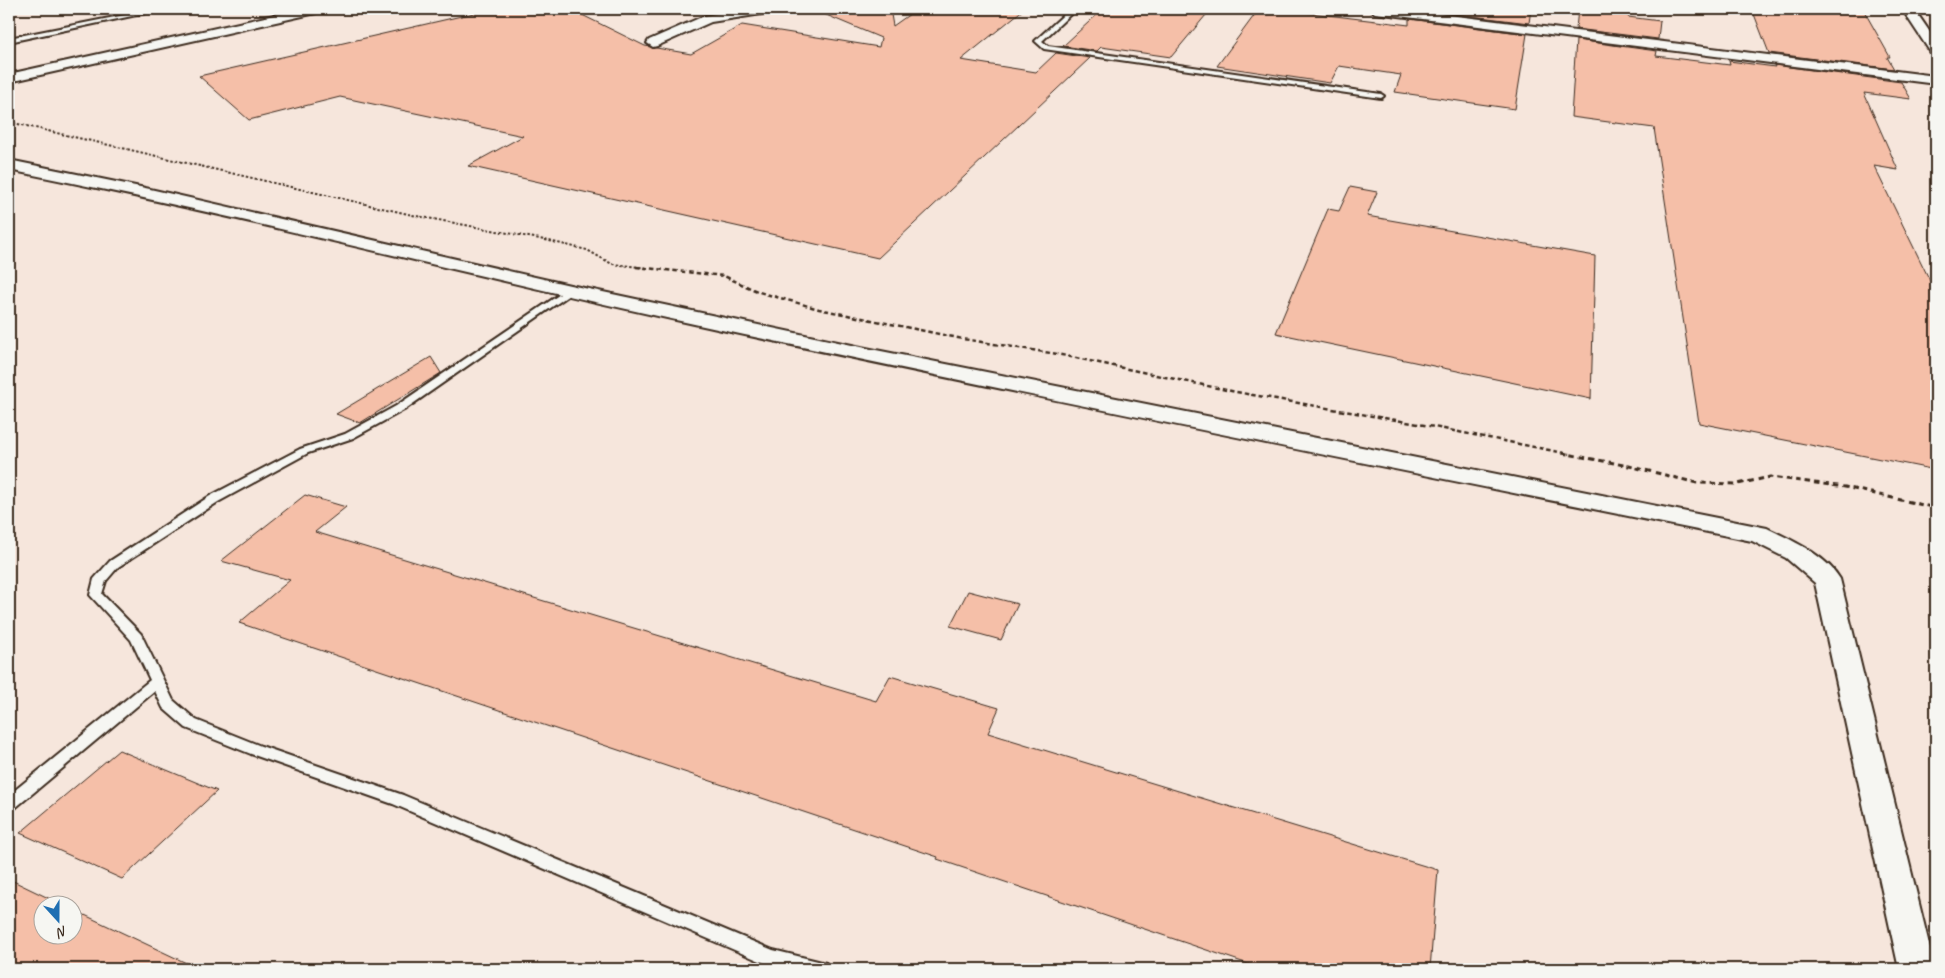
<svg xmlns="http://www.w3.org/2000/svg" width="1945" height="978" font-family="Caveat,sans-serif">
<rect width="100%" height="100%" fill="#f6f6f2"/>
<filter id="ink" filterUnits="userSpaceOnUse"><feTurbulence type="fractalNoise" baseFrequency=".02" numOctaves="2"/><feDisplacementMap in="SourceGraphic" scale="10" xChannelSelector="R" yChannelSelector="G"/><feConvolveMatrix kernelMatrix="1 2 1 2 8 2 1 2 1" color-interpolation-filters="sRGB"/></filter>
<g filter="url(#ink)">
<path fill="#f6e6dc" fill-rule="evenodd" d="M9,9H1936V969H9ZM42,906H72V936H42Z"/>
<g fill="#f5bfa8" stroke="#3b2a1e">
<path d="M492,9H570L645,46L691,54L742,25L879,47L881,38L812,9H890L893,26L917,9H1024L961,60L1036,72L1056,53L1090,58L878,258L468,166L523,136L340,97L249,120L199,76Z"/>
<path d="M1103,9H1211L1171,57L1101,47L1097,51L1063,46Z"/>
<path d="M1259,9H1278L1409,25V19L1527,34L1515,109L1395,92L1401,75L1339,66L1330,83L1217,66Z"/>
<path d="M1414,9H1531L1529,23Z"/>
<path d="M1578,9H1628V17L1660,21L1658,39L1576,29Z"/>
<path d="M1752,9H1863L1890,57H1887L1894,69L1769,53Z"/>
<path d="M1576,40L1657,51L1656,56L1730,65L1729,61L1775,67L1774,65L1901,82L1911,99L1864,93L1898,170L1874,166L1936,293V470L1699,423L1654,128L1571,117Z"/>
<path d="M1350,187L1377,192L1367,216L1595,256L1591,399L1276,333L1328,209L1339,211Z"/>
<path d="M431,357L441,373L360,423L336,414Z"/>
<path d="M305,495L346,507L315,532L876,701L890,676L999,708L988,733L1438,870L1430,969H1263L937,859L938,857L239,623L290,580L221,561Z"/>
<path d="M968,591L1018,604L1001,640L950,626Z"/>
<path d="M119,750L217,791L122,879L20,833Z"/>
<path d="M9,879L65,906H42V936H72V909L199,969H9Z"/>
</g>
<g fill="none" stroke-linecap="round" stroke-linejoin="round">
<g stroke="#3b2a1e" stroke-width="4">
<g id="service">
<path d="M155,9H165L9,42V38Z"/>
<path d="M1070,9H1076L1042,41L1048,46L1381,94L1384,96L1381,98L1044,49L1035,41Z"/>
<path d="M569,288L573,291L572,293L404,410L353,438L308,453L218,502L118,567L106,581L102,594L141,634L173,700L196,720L261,746L403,795L773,950L826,963L828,969H786L772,966L393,804L251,754L186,728L163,708L155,691L14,809L9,810V795L150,680L131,640L90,595L94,579L110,561L210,496L300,449L345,434L396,406Z"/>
</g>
</g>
<g stroke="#3b2a1e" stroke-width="4">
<g id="minor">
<path d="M301,9H322L316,13L9,82V74Z"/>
<path d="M748,9H774L768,13L711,22L657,46L653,47L647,43L649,40L704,16Z"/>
<path d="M1369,9H1401L1936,76V84L1375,13Z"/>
<path d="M1902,9H1914L1936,41V54L1931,53Z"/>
<path d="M9,160L150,189L570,285L866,348L1767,528C1791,540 1826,555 1840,579L1935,969H1899L1815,583L1786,558L1752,541C1406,471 1061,403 717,329C480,278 246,217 9,170Z"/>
</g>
</g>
<path stroke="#3b2a1e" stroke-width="2" stroke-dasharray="2.5 2" stroke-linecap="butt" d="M9,122L417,216L545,240L587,250L612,264L648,268"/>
<path stroke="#3b2a1e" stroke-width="2.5" stroke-dasharray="4.5 3" stroke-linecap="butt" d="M636,267L724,276L759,292L819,309L963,339L1057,354L1236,392L1424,425L1569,454"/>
<path stroke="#3b2a1e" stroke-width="3" stroke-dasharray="5.5 4" stroke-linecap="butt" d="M1562,453L1629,466L1697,483L1738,484L1770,477L1845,487L1936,508"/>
<use href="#service" fill="#f6f6f2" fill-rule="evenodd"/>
<use href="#minor" fill="#f6f6f2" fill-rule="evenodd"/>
</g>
</g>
<rect width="1945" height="978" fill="none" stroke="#f6f6f2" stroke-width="30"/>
<rect x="15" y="15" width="1915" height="948" fill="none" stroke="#3b2a1e" stroke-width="2" filter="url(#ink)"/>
<g transform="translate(58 920) rotate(159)"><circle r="24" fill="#f6f6f2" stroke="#aba49d"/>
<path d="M0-4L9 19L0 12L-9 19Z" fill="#1f6fb2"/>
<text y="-8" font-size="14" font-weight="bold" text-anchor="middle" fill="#3b2a1e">N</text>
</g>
</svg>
